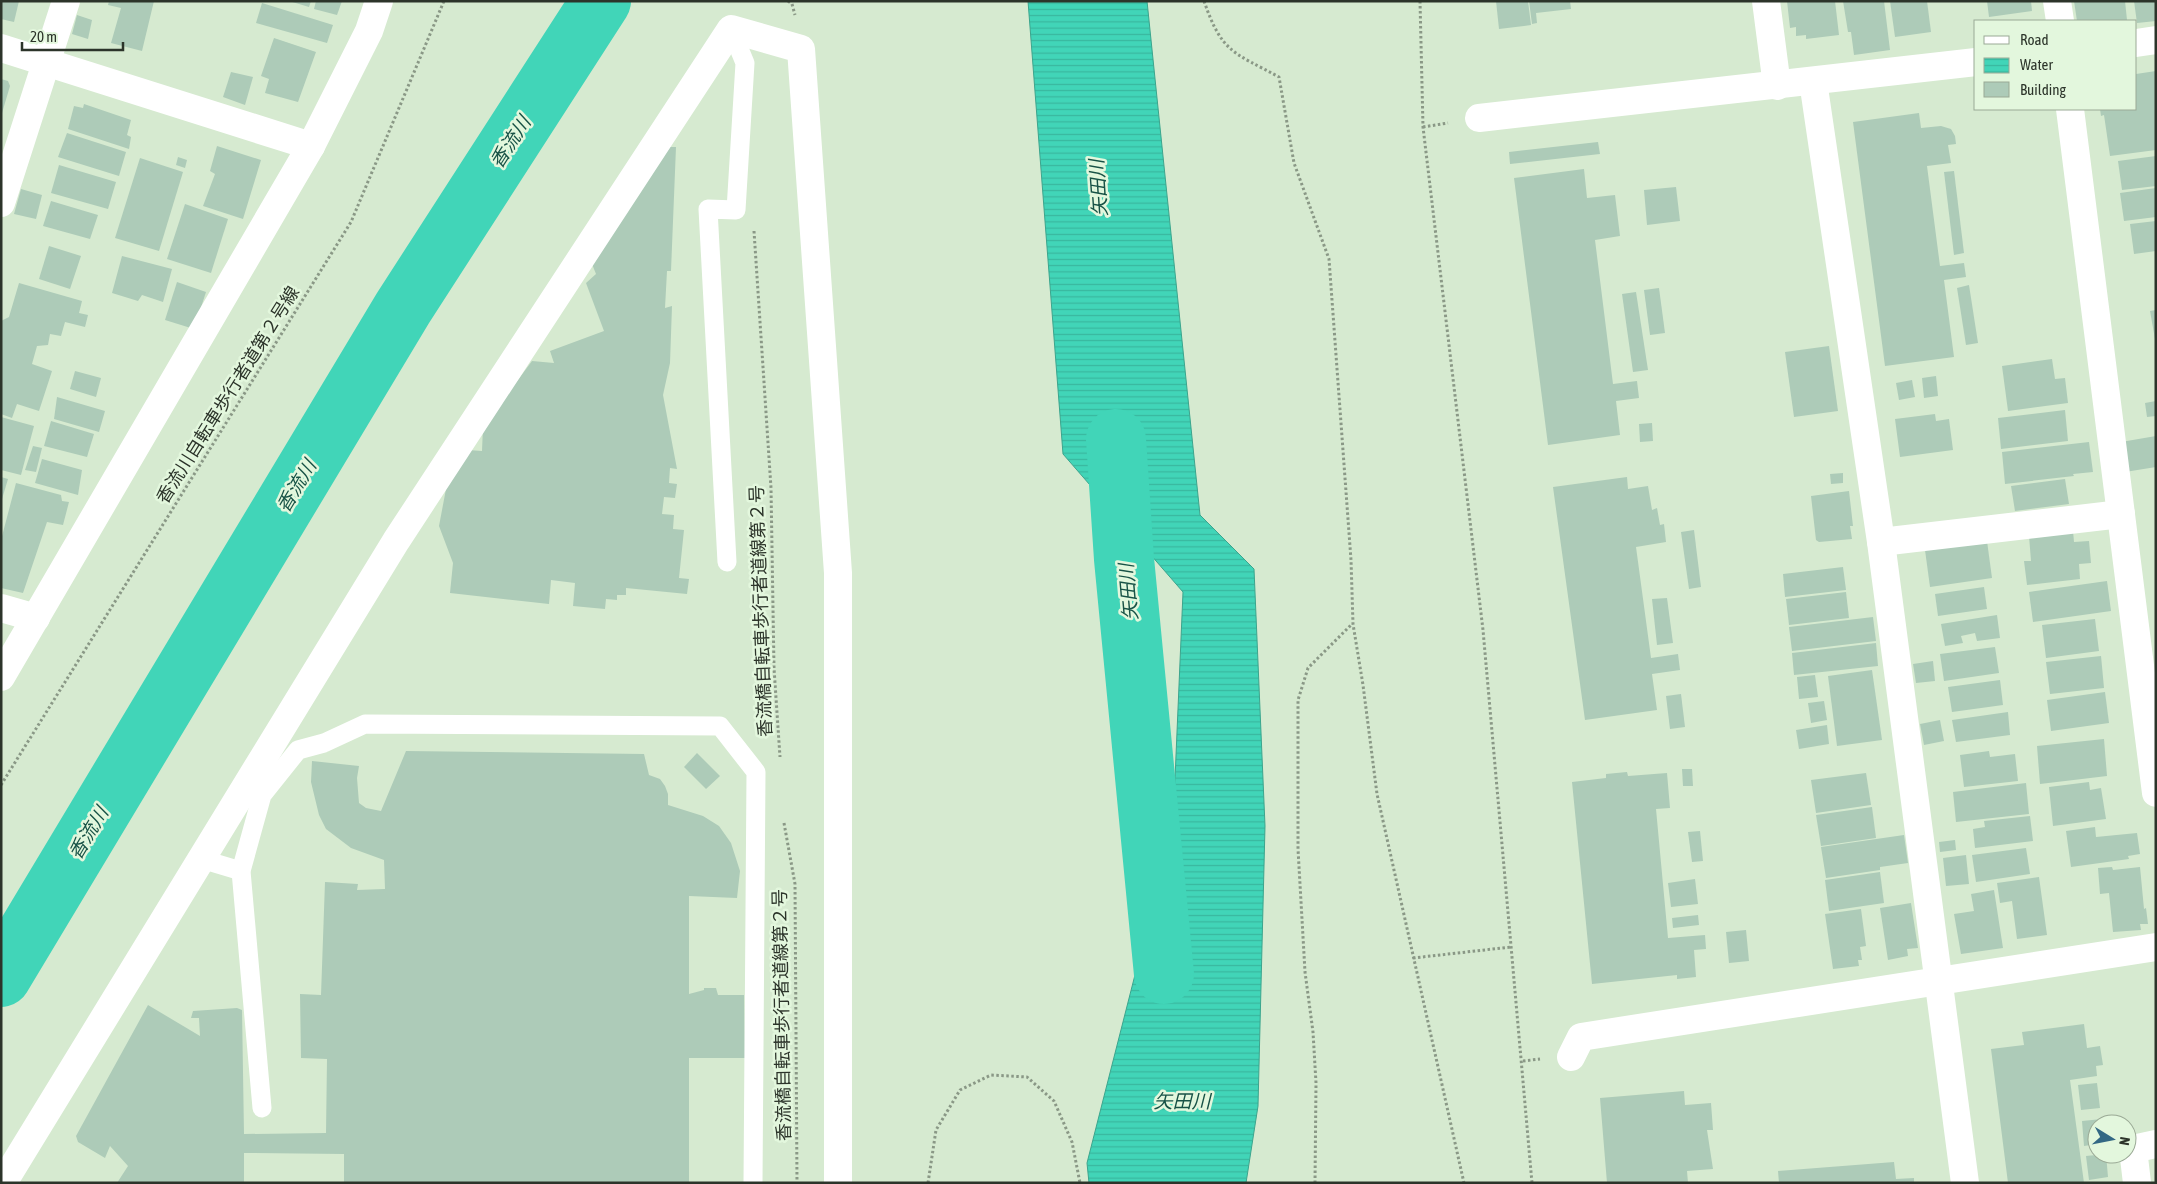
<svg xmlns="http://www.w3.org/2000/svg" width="2157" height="1184" font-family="'Asap Condensed','Noto Sans JP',sans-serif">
<defs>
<pattern id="water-rules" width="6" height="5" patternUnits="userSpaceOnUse" patternTransform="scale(1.25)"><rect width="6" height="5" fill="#41d5b8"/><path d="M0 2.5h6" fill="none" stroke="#39b79e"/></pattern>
</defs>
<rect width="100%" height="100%" fill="#d6ead0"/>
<path fill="url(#water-rules)" stroke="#3ba58d" d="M1028,1H1147L1200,515L1254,569L1265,826L1258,1106L1246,1183H1089L1087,1163L1173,826L1183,592L1063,454Z"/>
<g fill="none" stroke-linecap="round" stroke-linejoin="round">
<g stroke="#41d5b8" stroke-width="60">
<path d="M1116,439L1124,559L1164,974"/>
<path d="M1,977L403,308L601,1"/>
</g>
</g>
<g fill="#adcbb8">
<path d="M1,1H19L14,22L1,19Z"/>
<path d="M109,1H154L142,51L111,43L121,8L108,5Z"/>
<path d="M289,1H311L309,7Z"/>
<path d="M316,1H342L337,15L314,9Z"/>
<path d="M1496,1H1528L1531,25L1499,29Z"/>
<path d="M1529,1H1570L1571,9L1536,13L1537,23L1532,24Z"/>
<path d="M1787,1H1835L1839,35L1806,39V35L1796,36V27L1790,28Z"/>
<path d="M1843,1H1884L1890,50L1854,55L1851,32H1848Z"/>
<path d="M1890,1H1927L1931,32L1895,37Z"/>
<path d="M1987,1H2031L2032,11L1989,17Z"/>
<path d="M2074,1H2125L2127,20L2077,21Z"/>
<path d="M2134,1H2156V21L2137,23Z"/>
<path d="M262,3L333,25L327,43L256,23Z"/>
<path d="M77,15L92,20L88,39L72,34Z"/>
<path d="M274,38L316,52L298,102L265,93L269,79L261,76Z"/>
<path d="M2156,71V150L2110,156L2104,115L2101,116L2100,109H2136V74Z"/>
<path d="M231,72L253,77L245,105L223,97Z"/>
<path d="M1,79L8,81L10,86L2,113Z"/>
<path d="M84,104L131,120L127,135L131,137L129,149L68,129L74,106L83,108Z"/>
<path d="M1919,113L1921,128L1941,126L1951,129L1955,136L1956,144L1948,145L1951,163L1927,166L1940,266L1964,263L1966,277L1944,280L1954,357L1885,366L1853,122Z"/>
<path d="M67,133L126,152L119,176L58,157Z"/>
<path d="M1598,142L1600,154L1510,164L1509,152Z"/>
<path d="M217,146L261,160L243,219L203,206L215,174L210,171Z"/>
<path d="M668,147H676L671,271H667L665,308L672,306L670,363L663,395L677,469L670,468L669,483L677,484L675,498L664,497L662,514L674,515L673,529L684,530L679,578L689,579L687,594L626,588V595H617V600L606,599L605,609L573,606L575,583L551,580L549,604L450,593L453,563L439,526L446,489L468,450L482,451L483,427L532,361L554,363L550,351L604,331L586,283L596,274L592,264Z"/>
<path d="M2156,156V186L2122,190L2118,161Z"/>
<path d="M178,157L187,160L185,168L176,165Z"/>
<path d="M140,158L183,172L159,251L115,238Z"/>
<path d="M59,165L116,182L108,209L51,193Z"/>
<path d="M1584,169L1587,198L1615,195L1620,236L1595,240L1613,384L1637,381L1639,398L1616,401L1620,435L1548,445L1514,178Z"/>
<path d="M1954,171L1964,253L1954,255L1944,172Z"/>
<path d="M1676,187L1680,221L1647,225L1644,190Z"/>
<path d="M2156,188V217L2124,221L2120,193Z"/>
<path d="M21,189L42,195L36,219L14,214Z"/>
<path d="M51,201L98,215L90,239L43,226Z"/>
<path d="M185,204L228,219L211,273L167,259Z"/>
<path d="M2156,221V251L2134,254L2130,224Z"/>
<path d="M49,246L81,256L70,289L39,279Z"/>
<path d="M122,256L172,269L163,302L142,295L138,301L112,293Z"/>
<path d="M177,282L206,292L194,329L165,320Z"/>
<path d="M19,283L82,301L79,313L88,315L85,327L65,322L61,336L50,334L48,345L37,346L32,364L52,371L39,411L17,404L12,418L1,414V321L9,317Z"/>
<path d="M1969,285L1978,343L1966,345L1957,288Z"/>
<path d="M1659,288L1665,333L1650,335L1644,290Z"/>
<path d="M1636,292L1648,370L1633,372L1622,294Z"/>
<path d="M2156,310V339H2155L2150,311Z"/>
<path d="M1829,346L1838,411L1794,417L1785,352Z"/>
<path d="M2052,359L2055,379L2065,378L2068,403L2008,411L2002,366Z"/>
<path d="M75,371L101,378L96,397L70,389Z"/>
<path d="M1936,376L1938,396L1924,398L1922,378Z"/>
<path d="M1912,380L1915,397L1899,400L1896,383Z"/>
<path d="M57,397L105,411L99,432L54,419Z"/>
<path d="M2156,401V416L2147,417L2145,403Z"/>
<path d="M2065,410L2068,441L2001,449L1998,418Z"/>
<path d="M1935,414L1936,421L1949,419L1953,450L1900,457L1895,419Z"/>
<path d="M1,417L34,426L21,475L1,470Z"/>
<path d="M51,421L94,434L87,457L44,446Z"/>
<path d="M1652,423L1653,441L1640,442L1639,424Z"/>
<path d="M2156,436V467L2125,472L2121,442Z"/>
<path d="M2089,442L2093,472L2073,474L2074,476L2005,484L2002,452Z"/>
<path d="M33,446L42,448L36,472L25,470Z"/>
<path d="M42,459L82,470L78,495L35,483Z"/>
<path d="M1843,473V483L1831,484L1830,474Z"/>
<path d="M1,477L8,479L2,499L1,498Z"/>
<path d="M1627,477L1628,489L1648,486L1652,510L1657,508L1660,525L1664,524L1666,542L1636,547L1651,658L1678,654L1680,670L1652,674L1657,710L1585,720L1553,487Z"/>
<path d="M2065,479L2069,504L2015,511L2011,486Z"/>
<path d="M16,483L61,495L62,501L69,502L63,525L47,522L23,593L1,588V540Z"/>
<path d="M1849,491L1853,526H1850L1852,539L1819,542L1816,540L1811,496Z"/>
<path d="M1694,530L1701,587L1689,589L1681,532Z"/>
<path d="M2073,531L2074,542L2089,541L2091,563L2079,564L2080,579L2027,585L2024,561H2031L2029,536Z"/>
<path d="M1987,541L1992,578L1930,587L1925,550Z"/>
<path d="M1843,567L1846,590L1785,597L1783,574Z"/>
<path d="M2107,581L2111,611L2033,622L2029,592Z"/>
<path d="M1984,587L1987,609L1938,616L1935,594Z"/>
<path d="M1846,592L1849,618L1789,625L1786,599Z"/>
<path d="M1667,598L1673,643L1657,645L1652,599Z"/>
<path d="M1997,615L2000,638L1977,641L1975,633L1961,636L1963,643L1945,646L1941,624Z"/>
<path d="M1873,617L1876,641L1792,651L1789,627Z"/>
<path d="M2095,619L2099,651L2046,658L2042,625Z"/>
<path d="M1876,643L1878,666L1794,675L1792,653Z"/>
<path d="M1995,647L1999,673L1944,681L1940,654Z"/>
<path d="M2101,656L2104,688L2050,694L2046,662Z"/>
<path d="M1933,661L1935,681L1916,683L1913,664Z"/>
<path d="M1872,670L1882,740L1837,746L1828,676Z"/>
<path d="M1815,675L1818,697L1799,699L1797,677Z"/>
<path d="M2000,680L2003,705L1952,712L1948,687Z"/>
<path d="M2105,692L2109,723L2051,731L2047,700Z"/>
<path d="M1681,694L1685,727L1670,729L1666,696Z"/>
<path d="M1824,701L1827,720L1811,723L1808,703Z"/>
<path d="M2008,712L2010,735L1956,742L1952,720Z"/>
<path d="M1940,720L1944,741L1924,745L1920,724Z"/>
<path d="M1827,725L1829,744L1799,749L1796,730Z"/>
<path d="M2104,739L2107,776L2040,784L2037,746Z"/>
<path d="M406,751L644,754L649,775L660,779L665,786L668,794V805L703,816L719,826L731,843L740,871L737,898L689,896V994L704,990V988H716L718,995H744L745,1058H689V1183H344V1154L244,1153V1183H117L128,1166L110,1146L105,1158L78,1142L76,1136L148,1005L200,1036L199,1018H191L193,1011L237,1008L242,1010L244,1134L326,1133L327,1059L301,1058L300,994L321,995L325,882L358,884L357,890L385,889L384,860L351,848L326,829L319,815L311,782L312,761L359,766L357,778L359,803L366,808L381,811Z"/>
<path d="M1989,751L1990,757L2015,754L2018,781L1964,787L1960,755Z"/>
<path d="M697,753L720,776L706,789L684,767Z"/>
<path d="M1682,769H1692L1693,786H1683Z"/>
<path d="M1627,772L1628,776L1667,773L1670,808L1656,809L1668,938L1705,935L1706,949L1694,950L1696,977L1677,979V975L1592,984L1572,782L1606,778V774Z"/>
<path d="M1866,773L1871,805L1816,813L1811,780Z"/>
<path d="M2089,782L2090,790L2101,788L2106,819L2053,826L2049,787Z"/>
<path d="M2026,783L2029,814L1956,822L1953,792Z"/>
<path d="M1872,807L1876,838L1821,846L1816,815Z"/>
<path d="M2030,816L2033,841L1975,848L1973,829L1985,827L1984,821Z"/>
<path d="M2095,827L2096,837L2137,833L2140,854L2128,856L2129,859L2071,867L2066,831Z"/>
<path d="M1700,831L1703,861L1692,862L1688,832Z"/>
<path d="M1904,835L1908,863L1880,867V870L1826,878L1821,847Z"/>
<path d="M1955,840L1956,850L1940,852L1939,842Z"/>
<path d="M2026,848L2030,874L1976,882L1972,855Z"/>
<path d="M1966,855L1969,884L1946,886L1943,858Z"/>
<path d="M2112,867L2113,870L2140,867L2144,909L2146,908L2148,924H2140L2141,930L2113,932L2109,893L2100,894L2098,868Z"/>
<path d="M1880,872L1884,903L1829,911L1825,880Z"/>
<path d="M2039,877L2047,935L2017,939L2012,901L2000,903L1997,883Z"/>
<path d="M1695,879L1698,904L1671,907L1668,883Z"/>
<path d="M1994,890L2003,948L1961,954L1954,914L1974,911L1971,894Z"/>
<path d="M1911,903L1918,948L1907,949L1908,956L1888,960L1880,908Z"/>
<path d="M1861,909L1866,946L1860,947L1862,960H1858L1859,966L1833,969L1825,914Z"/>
<path d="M1698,915L1699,925L1673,928L1672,918Z"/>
<path d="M1746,930L1749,961L1729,963L1726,932Z"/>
<path d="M2084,1024L2087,1048L2100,1046L2103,1065L2096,1066L2097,1076L2070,1080L2084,1183H2008L1991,1049L2024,1045L2022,1032Z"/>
<path d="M2097,1083L2100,1108L2081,1110L2078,1085Z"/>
<path d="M1684,1091L1685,1105L1711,1103L1713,1130H1707L1713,1169L1687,1171L1688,1183H1607L1600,1098Z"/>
<path d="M2102,1119V1124H2097V1144L2084,1146L2082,1121Z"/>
<path d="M2106,1154L2108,1177L2089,1180L2086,1156Z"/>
<path d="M1894,1162L1896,1179L1914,1178V1183H1779L1778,1171Z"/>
</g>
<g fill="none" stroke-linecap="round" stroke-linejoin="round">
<g stroke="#8a9886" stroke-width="3" stroke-dasharray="2.5 2.5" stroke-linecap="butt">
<path d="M788,1L792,4L795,15"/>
<path d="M1204,1C1222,53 1233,52 1279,77L1294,163L1329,259L1351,560L1353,624L1363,685L1377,794L1464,1183"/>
<path d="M1420,1L1423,127L1483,630L1532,1183"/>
<path d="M1423,127L1448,123"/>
<path d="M754,231L771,488L774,668L780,757"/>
<path d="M1,785L351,222L444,1"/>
<path d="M784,823L795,884L797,1183"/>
<path d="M1413,958L1511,947"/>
<path d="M1523,1061L1540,1059"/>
<path d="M928,1183L936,1130L960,1090L991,1075L1027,1077L1054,1101L1072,1142L1080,1183"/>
<path d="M1315,1183L1316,1083L1313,1032L1305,972L1298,849V700L1308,668L1352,624"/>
</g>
<g stroke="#fff" stroke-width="19">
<path d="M727,562L708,209L736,210L745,63L731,29"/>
<path d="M201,859L241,871"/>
<path d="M262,1108L241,871L262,795L298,750L324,743L365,724L720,726L756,772L753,1183"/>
</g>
<g stroke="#fff" stroke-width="28">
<path d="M1766,1L1777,86"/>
<path d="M2057,1L2060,21"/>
<path d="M2136,43L2156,40"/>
<path d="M1,48L311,146"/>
<path d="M1813,81L1881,542L1965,1183"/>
<path d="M2070,109L2156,793"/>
<path d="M1479,118L1976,62"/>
<path d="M1,203L66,1"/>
<path d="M1881,542L2121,514"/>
<path d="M1,608L36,618"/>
<path d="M1,677L311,146L369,31L379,1"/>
<path d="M1571,1057L1581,1037L2156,947"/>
<path d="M3,1183L396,541L731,29L801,49L838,573V1183"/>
<path d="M2137,1183L2133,1149L2156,1144"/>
</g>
</g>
<g text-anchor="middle" stroke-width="5" stroke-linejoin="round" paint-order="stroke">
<g font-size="18" fill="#2c342a" stroke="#e3f7dd">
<text transform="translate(228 395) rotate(-58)" y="6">香流川自転車歩行者道第２号線</text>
<text transform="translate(761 611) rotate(-92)" y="6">香流橋自転車歩行者道線第２号</text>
<text transform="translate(782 1015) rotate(-91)" y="6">香流橋自転車歩行者道線第２号</text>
</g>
<g font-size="19" font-style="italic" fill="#175246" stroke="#e3f7dd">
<text transform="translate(510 142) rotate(-57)" y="7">香流川</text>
<text transform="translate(1098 188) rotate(-94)" y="7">矢田川</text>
<text transform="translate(296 486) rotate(-59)" y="7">香流川</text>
<text transform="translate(1128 592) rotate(-95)" y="7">矢田川</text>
<text transform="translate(88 833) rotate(-59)" y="7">香流川</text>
<text x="1182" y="1108">矢田川</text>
</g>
</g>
<rect width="2157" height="1184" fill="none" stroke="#2c342a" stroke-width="5"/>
<rect x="1974" y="20" width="162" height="90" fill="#e3f7dd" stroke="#9aa995"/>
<rect x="1984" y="36" width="25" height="8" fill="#ffffff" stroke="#9aa995"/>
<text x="2020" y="45" font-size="15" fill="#2c342a">Road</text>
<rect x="1984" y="58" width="25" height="15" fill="url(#water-rules)" stroke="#9aa995"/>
<text x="2020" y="70" font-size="15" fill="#2c342a">Water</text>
<rect x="1984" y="82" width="25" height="15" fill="#adcbb8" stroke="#9aa995"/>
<text x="2020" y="95" font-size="15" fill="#2c342a">Building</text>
<g transform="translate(2112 1139) rotate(100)"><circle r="24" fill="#e3f7dd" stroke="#9aa995"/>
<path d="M0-4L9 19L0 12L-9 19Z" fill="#336884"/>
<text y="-8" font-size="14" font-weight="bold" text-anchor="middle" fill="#2c342a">N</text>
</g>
<path d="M22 42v8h101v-8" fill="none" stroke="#2c342a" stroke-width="2.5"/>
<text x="30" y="42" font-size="15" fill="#2c342a" stroke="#e3f7dd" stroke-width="4" paint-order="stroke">20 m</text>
</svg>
